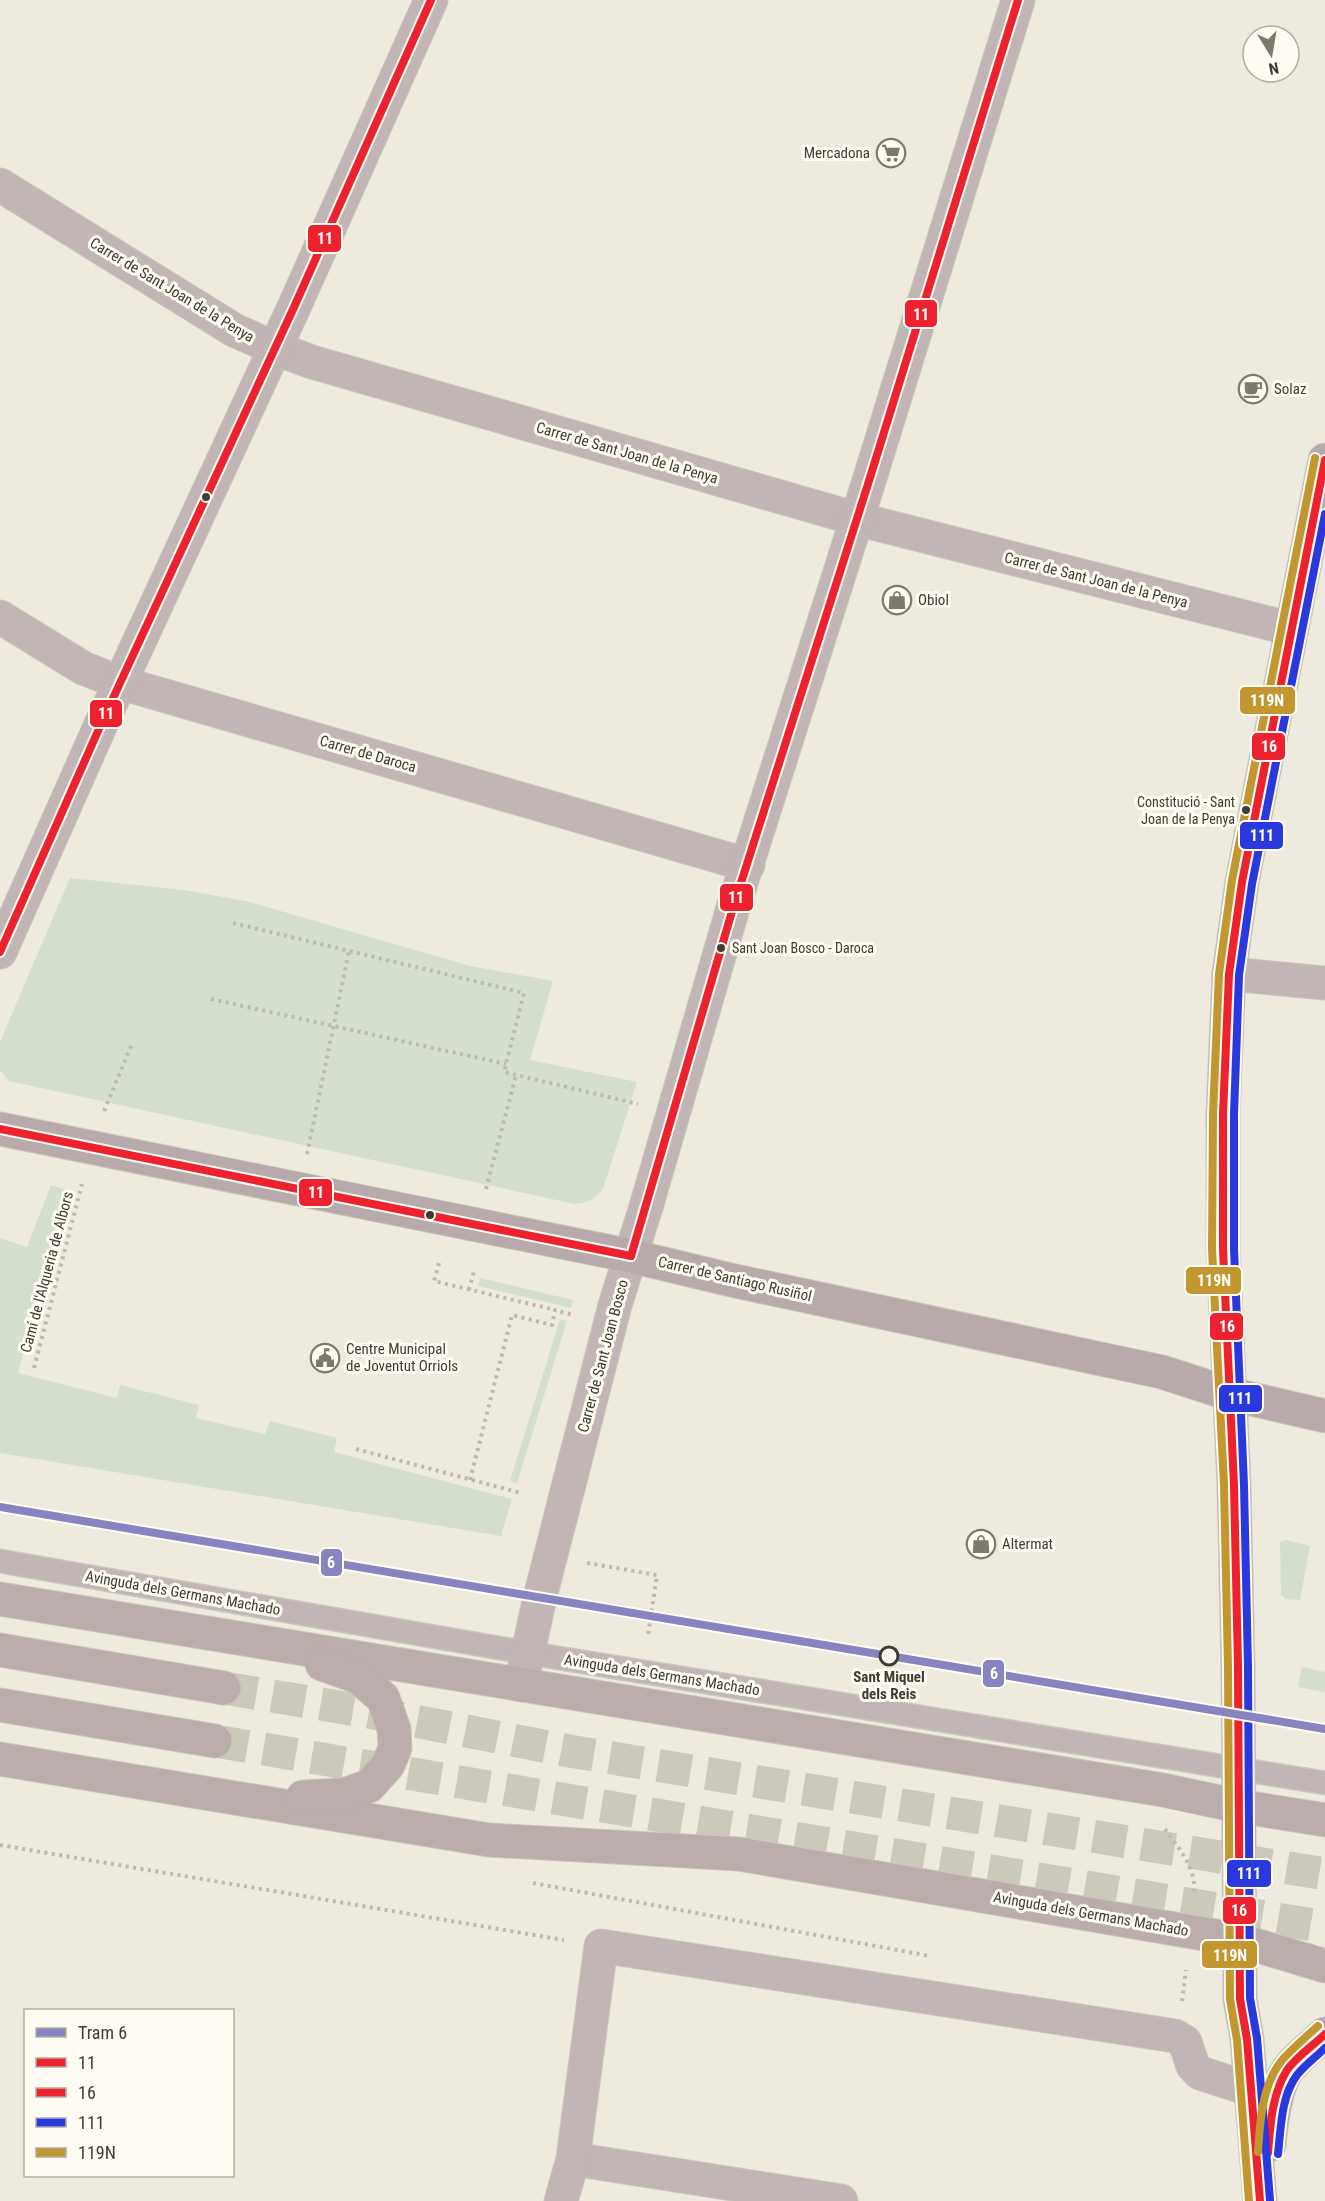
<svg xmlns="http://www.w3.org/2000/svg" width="1325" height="2201" font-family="'Roboto Condensed',sans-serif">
<rect width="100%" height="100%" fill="#eeebde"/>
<g fill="#d5dfce">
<path d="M70,878L184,890L250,902L470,966L553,981L530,1060L637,1082L604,1186C597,1199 590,1202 575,1204L9,1081L0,1070V1042Z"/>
<path d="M51,1185L66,1190L18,1373L117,1398L120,1385L199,1405L196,1418L265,1434L270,1421L337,1438L334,1452L512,1499L501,1536L0,1453V1238L27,1247Z"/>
<path d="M480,1278L573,1300L571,1308L478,1286Z"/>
<path d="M560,1319L567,1321L517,1483L510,1481Z"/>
<path d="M1286,1540L1310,1546L1300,1600L1285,1599L1281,1595L1280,1542Z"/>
<path d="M1302,1667L1325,1672V1692L1298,1687Z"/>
</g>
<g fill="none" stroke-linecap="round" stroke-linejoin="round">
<g stroke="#cbc8bc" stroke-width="33" stroke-dasharray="33 16" stroke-linecap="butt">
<path d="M224,1688L369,1712L569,1751L1325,1874"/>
<path d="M215,1741L1325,1927"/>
</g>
<g stroke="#c9c7bd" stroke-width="25">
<path id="lane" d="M0,1561L528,1653L1325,1783"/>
</g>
<g stroke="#c9c7bd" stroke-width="35">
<g id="street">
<path d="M0,185L234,330L274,348L312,362L857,519L1292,629"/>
<path d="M0,617L83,668L121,683L748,865"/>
<path d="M0,952L102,722L295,305L431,0"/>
<path d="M1229,974L1325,983"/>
<path d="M521,1685L540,1597L615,1305L646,1207L733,908L868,484L1018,0"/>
<path d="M573,2159L841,2201"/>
<path d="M561,2201L573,2159L601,1946L1175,2036L1185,2042L1193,2066L1200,2073L1252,2090"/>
</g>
</g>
<g stroke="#c9c7bd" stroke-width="35">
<g id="secondary">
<path d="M0,1129L631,1256L731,1280L1162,1372L1230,1394L1325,1416"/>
<path d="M1269,2145C1271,2124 1275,2084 1290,2067C1300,2055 1313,2045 1325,2034"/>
<path d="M1260,2201L1247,2039L1240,1999L1238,1667L1234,1485L1223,1249V1114L1229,974L1242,882L1325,460"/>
</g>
</g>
<g stroke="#c9c7bd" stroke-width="35">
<g id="primary">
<path d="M0,1599L1163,1790L1238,1806L1325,1820"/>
<path d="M0,1650L224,1688"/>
<path d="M0,1705L215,1741"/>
<path d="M0,1759L489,1840L739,1854L1239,1940L1325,1966"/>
<path d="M303,1797L344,1795L369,1786L388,1765L395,1748L394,1729L383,1698L358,1677L322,1664"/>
</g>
</g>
<g stroke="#c0b8b5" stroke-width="4" stroke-dasharray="3 4.5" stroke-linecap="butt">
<path d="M233,923L524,993L504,1072L638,1104"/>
<path d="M211,999L506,1064"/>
<path d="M104,1111L132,1044"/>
<path d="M307,1154L349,951"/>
<path d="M486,1189L516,1075"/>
<path d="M439,1263L434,1281L555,1310"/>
<path d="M469,1290L474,1271"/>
<path d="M34,1368L82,1184"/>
<path d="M356,1449L521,1493"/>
<path d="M470,1480L512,1315L552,1325L555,1310L573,1315"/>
<path d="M587,1563L657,1575L648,1635"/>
<path d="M1165,1829C1179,1849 1197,1868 1194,1894"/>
<path d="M0,1845L564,1940"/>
<path d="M533,1883L930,1956"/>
<path d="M1182,2001L1186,1970"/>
</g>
<use href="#lane" stroke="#c2b5b6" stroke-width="22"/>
<use href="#street" stroke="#c2b5b6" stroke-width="33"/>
<use href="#secondary" stroke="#b8aaab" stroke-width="33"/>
<use href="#primary" stroke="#baadab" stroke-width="33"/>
<g stroke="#fefcf3" stroke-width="12">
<g id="bus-1">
<path d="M0,952L102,722L295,305L431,0"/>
<path d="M0,1129L631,1256"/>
<path d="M631,1256L733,908L868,484L1018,0"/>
</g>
</g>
<g stroke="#fefcf3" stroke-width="12">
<g id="bus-2">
<path d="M1268,2153C1270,2126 1272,2094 1287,2070C1297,2056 1313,2046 1325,2034"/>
<path d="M1260,2201L1247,2039L1240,1999L1238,1667L1234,1485L1223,1249V1114L1229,974L1242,882L1325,460"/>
</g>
</g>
<g stroke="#fefcf3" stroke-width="12">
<g id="bus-3">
<path d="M1278,2154C1281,2128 1281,2096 1297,2075C1305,2065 1316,2057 1325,2048"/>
<path d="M1270,2200L1257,2038L1250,1998L1248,1667L1244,1485L1234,1249V1114L1239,975L1252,884L1325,514"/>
</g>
</g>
<g stroke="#fefcf3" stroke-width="12">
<g id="bus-4">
<path d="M1258,2152C1260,2121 1262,2084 1283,2059C1294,2047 1306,2037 1318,2026"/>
<path d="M1249,2201L1237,2040L1230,1999L1228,1667L1224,1485L1212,1249L1213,1114L1219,974L1232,880L1315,458"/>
</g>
</g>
<use href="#bus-1" stroke="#ed222e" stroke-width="8"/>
<use href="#bus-2" stroke="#ed222e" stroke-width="8"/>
<use href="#bus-3" stroke="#2a39de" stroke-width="8"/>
<use href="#bus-4" stroke="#c29730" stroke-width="8"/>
<g stroke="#fefcf3" stroke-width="12">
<path id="tram-1" d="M0,1507L1325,1729"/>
</g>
<use href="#tram-1" stroke="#8884bf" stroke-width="8"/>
</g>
<defs>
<g id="supermarket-ring" transform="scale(1.5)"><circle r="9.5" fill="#fefcf3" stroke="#7c796f" stroke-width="1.5"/><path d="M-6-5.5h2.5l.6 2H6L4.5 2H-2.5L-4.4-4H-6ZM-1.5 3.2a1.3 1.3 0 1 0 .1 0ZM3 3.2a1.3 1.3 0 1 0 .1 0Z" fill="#7c796f"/></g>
<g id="cafe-ring" transform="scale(1.5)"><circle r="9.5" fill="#fefcf3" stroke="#7c796f" stroke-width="1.5"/><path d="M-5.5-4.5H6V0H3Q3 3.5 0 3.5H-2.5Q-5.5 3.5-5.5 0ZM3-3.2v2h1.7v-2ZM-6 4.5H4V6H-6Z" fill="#7c796f"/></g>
<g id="shop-ring" transform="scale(1.5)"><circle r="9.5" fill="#fefcf3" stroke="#7c796f" stroke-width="1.5"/><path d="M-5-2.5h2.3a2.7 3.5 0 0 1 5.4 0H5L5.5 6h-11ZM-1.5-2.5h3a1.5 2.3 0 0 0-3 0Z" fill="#7c796f"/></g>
<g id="civic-ring" transform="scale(1.5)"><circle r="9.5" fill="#fefcf3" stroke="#7c796f" stroke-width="1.5"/><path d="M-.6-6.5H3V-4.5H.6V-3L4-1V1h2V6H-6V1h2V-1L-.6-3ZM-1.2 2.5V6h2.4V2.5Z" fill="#7c796f"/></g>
</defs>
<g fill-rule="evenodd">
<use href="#supermarket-ring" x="891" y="153"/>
<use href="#cafe-ring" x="1253" y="389"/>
<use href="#shop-ring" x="897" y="600"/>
<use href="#civic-ring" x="325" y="1358"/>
<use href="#shop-ring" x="981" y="1544"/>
</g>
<g fill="#3e3c33" stroke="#fefcf3" stroke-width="2">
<circle cx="206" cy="497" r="5"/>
<circle cx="1246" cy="810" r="5"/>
<circle cx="721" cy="948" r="5"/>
<circle cx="430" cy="1215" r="5"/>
</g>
<circle fill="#fefcf3" stroke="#3e3c33" stroke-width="3" cx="889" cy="1656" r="9"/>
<g text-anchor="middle" stroke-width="6" stroke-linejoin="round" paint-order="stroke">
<g font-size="14" fill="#3e3c33" stroke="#fefcf3" text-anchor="end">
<text x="1235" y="807">Constitució - Sant<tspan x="1235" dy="17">Joan de la Penya</tspan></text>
<text x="732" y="953" text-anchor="start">Sant Joan Bosco - Daroca</text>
</g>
<g font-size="15" fill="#3e3c33" stroke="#fefcf3" text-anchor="start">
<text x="870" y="158" text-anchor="end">Mercadona</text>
<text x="1274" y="394">Solaz</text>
<text x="918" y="605">Obiol</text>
<text x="346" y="1354">Centre Municipal<tspan x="346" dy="17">de Joventut Orriols</tspan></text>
<text x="1002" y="1549">Altermat</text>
</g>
<g font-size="15" fill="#3e3c33" stroke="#fefcf3">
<text transform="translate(172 290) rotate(31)" y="5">Carrer de Sant Joan de la Penya</text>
<text transform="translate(627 453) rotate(16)" y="5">Carrer de Sant Joan de la Penya</text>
<text transform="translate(1096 580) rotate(14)" y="5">Carrer de Sant Joan de la Penya</text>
<text transform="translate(368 754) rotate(16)" y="5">Carrer de Daroca</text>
<text transform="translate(47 1272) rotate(-75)" y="5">Camí de l'Alqueria de Albors</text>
<text transform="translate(735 1279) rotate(13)" y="5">Carrer de Santiago Rusiñol</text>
<text transform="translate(603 1356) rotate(-75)" y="5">Carrer de Sant Joan Bosco</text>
<text transform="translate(183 1593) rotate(10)" y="5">Avinguda dels Germans Machado</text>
<text transform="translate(662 1675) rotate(9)" y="5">Avinguda dels Germans Machado</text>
<text transform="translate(1091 1914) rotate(10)" y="5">Avinguda dels Germans Machado</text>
</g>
<g font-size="15" font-weight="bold" fill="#3e3c33" stroke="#fefcf3">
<text x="889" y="1682">Sant Miquel<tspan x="889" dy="17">dels Reis</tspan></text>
</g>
</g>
<g stroke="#fefcf3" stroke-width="2">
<rect x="307" y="224" width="35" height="29" rx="6" fill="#ed222e"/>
<rect x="904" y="299" width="34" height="29" rx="6" fill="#ed222e"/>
<rect x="1239" y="686" width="57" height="29" rx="6" fill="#c29730"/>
<rect x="89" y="699" width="34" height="29" rx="6" fill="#ed222e"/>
<rect x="1251" y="732" width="35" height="29" rx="6" fill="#ed222e"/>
<rect x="1239" y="821" width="45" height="29" rx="6" fill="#2a39de"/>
<rect x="719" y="883" width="35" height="29" rx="6" fill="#ed222e"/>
<rect x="298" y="1178" width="35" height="29" rx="6" fill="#ed222e"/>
<rect x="1185" y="1266" width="57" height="29" rx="6" fill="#c29730"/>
<rect x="1209" y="1312" width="35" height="29" rx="6" fill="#ed222e"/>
<rect x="1218" y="1384" width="45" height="29" rx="6" fill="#2a39de"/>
<rect x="320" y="1548" width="23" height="29" rx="6" fill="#8884bf"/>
<rect x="982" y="1659" width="23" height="29" rx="6" fill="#8884bf"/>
<rect x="1226" y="1859" width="46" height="29" rx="6" fill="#2a39de"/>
<rect x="1222" y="1896" width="35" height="29" rx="6" fill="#ed222e"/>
<rect x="1201" y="1940" width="57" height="29" rx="6" fill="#c29730"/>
</g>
<g font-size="16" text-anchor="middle" font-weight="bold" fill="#fff">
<text x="325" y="244">11</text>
<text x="921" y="320">11</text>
<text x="1267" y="706">119N</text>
<text x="106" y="719">11</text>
<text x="1269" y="752">16</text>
<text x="1262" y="841">111</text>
<text x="736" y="903">11</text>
<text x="316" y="1198">11</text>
<text x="1214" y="1286">119N</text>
<text x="1227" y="1332">16</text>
<text x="1240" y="1404">111</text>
<text x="331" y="1568">6</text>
<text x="994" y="1679">6</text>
<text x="1249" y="1879">111</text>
<text x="1239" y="1916">16</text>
<text x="1230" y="1961">119N</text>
</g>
<rect x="24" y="2009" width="210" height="168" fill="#fefcf3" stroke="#b1afa6" stroke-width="1.5"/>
<rect x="36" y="2028" width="30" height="9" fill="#8884bf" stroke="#b1afa6" stroke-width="1.5"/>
<text x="78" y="2039" font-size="18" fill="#3e3c33">Tram 6</text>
<rect x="36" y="2058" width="30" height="9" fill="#ed222e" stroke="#b1afa6" stroke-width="1.5"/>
<text x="78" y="2069" font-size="18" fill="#3e3c33">11</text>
<rect x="36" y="2088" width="30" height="9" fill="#ed222e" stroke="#b1afa6" stroke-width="1.5"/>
<text x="78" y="2099" font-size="18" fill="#3e3c33">16</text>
<rect x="36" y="2118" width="30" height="9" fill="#2a39de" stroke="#b1afa6" stroke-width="1.5"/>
<text x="78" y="2129" font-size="18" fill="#3e3c33">111</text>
<rect x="36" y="2148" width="30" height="9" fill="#c29730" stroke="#b1afa6" stroke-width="1.5"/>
<text x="78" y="2159" font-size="18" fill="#3e3c33">119N</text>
<g transform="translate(1271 54) rotate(169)"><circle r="28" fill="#fefcf3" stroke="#b1afa6" stroke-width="1.5"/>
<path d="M0-4.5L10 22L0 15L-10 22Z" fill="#7c796f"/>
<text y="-9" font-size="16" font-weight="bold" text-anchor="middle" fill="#3e3c33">N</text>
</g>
</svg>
